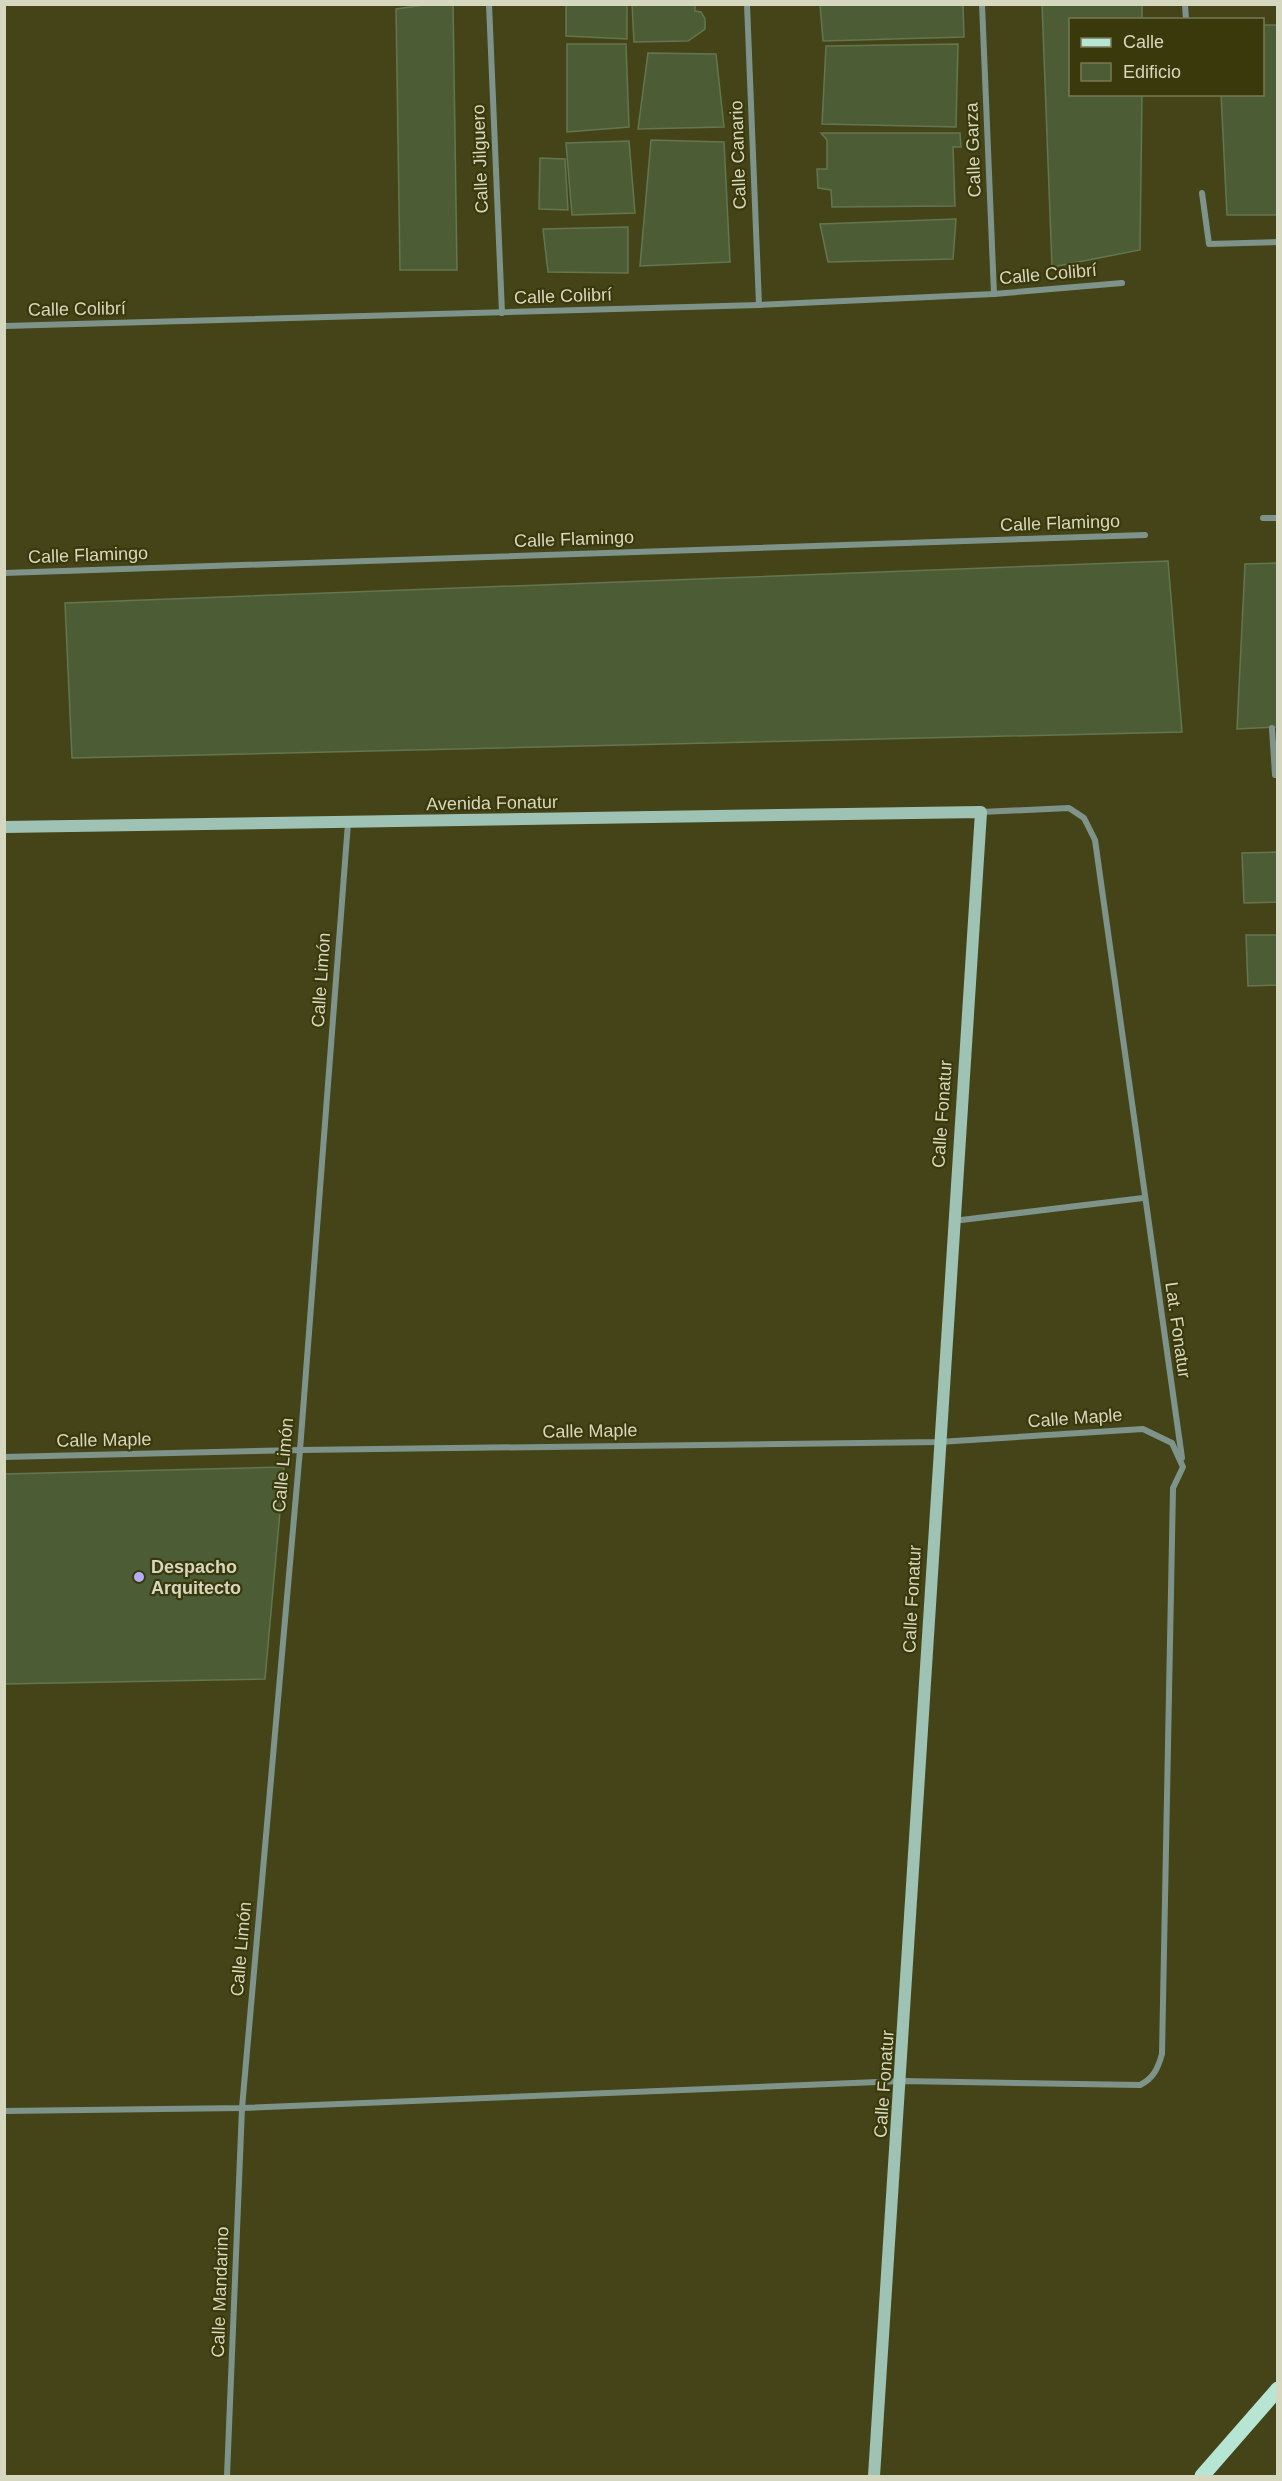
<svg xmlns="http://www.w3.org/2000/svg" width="1282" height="2481" font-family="Helvetica,sans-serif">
<rect width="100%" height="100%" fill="#444418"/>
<g fill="#4c5d36" stroke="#64764e" stroke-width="1.5">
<path d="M431,4H453L457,270H400L396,9Z"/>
<path d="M566,4H627V39L566,36Z"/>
<path d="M632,4H695V11L701,12L705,19V29L688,41L634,42Z"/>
<path d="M820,4H963L964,37L823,41Z"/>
<path d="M1042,4H1142V20H1070V94H1142L1140,250L1052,267Z"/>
<path d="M1262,25H1278V215H1227L1221,94H1262Z"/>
<path d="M567,44H626L629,127L567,132Z"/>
<path d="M958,44L956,127L822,124L826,46Z"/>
<path d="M648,53L716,54L724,127L638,129Z"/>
<path d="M821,133H960L961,147H953L955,206L832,207L831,190L818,188L817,169H827V140Z"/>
<path d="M651,140L724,142L730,262L640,266Z"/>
<path d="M629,141L635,213L572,215L566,143Z"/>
<path d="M540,158L565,159L568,210L539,209Z"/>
<path d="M956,219L953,259L828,262L820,224Z"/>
<path d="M628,227V273L548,272L543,229Z"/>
<path d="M1168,561L1182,732L72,758L65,603Z"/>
<path d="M1278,563V727L1237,729L1245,564Z"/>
<path d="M1278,852V902L1244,903L1242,853Z"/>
<path d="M1246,935H1278V985L1248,986Z"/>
<path d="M284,1467L265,1679L4,1684V1474Z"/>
</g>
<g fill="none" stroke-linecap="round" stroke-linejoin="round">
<g stroke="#7e948b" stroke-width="6">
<path d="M489,4L502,313"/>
<path d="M747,4L759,305"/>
<path d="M982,4L994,294"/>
<path d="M1185,4L1186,20"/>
<path d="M1202,193L1209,244L1278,242"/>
<path d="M4,326L759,305L994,294L1122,283"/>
<path d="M1263,518H1278"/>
<path d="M4,573L1145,535"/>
<path d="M1272,728L1275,775H1278"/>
<path d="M981,812L1069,808L1084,818L1095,840L1182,1458"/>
<path d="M953,1221L1143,1198"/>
<path d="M4,1457L300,1450L939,1442L1143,1429L1172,1443L1183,1467L1173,1488L1162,2054C1158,2068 1154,2078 1140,2085L902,2081L242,2108L4,2111"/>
<path d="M227,2476L242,2108L300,1450L348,823"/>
</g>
<path stroke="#9ec2b3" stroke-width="12" d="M4,827L981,812C943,1367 914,1922 874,2476"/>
<path stroke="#b7e5d3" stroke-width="15" d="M1202,2476L1278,2389"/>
</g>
<circle fill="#b4acf9" stroke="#3a390c" stroke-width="2" cx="139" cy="1577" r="6"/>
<g text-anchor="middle" stroke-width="4.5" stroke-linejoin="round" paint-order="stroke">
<g font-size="18" fill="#d6d7bf" stroke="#3a390c">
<text transform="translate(973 150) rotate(-92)" y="6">Calle Garza</text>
<text transform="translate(738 155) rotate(-92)" y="6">Calle Canario</text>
<text transform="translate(480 159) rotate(-92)" y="6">Calle Jilguero</text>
<text transform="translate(1048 274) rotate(-5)" y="6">Calle Colibrí</text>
<text transform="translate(563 296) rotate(-2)" y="6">Calle Colibrí</text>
<text transform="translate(77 309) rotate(-1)" y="6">Calle Colibrí</text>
<text transform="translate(1060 523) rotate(-2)" y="6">Calle Flamingo</text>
<text transform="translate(574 539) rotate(-2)" y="6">Calle Flamingo</text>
<text transform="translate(88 555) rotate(-2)" y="6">Calle Flamingo</text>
<text transform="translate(492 803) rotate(-1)" y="6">Avenida Fonatur</text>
<text transform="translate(321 980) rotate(-86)" y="6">Calle Limón</text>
<text transform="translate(942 1114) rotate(-86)" y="6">Calle Fonatur</text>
<text transform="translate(1178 1330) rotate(82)" y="6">Lat. Fonatur</text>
<text transform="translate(1075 1418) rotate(-4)" y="6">Calle Maple</text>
<text transform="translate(590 1431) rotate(-1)" y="6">Calle Maple</text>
<text transform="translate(104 1440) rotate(-1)" y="6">Calle Maple</text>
<text transform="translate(283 1465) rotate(-85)" y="6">Calle Limón</text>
<text transform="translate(912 1599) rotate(-87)" y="6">Calle Fonatur</text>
<text transform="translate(241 1949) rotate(-85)" y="6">Calle Limón</text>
<text transform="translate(884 2084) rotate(-86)" y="6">Calle Fonatur</text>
<text transform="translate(220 2292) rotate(-88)" y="6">Calle Mandarino</text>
</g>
<g font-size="18" font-weight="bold" fill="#d6d7bf" stroke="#3a390c" text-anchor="start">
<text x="151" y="1573">Despacho<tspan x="151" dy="21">Arquitecto</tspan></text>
</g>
</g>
<rect width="1282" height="2481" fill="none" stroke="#d6d7bf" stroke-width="12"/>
<rect x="1069" y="18" width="195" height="78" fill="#3a390c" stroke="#787854" stroke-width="1.5"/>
<rect x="1081" y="38" width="30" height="9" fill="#b7e5d3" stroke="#787854" stroke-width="1.5"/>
<text x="1123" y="48" font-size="18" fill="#d6d7bf">Calle</text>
<rect x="1081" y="63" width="30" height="18" fill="#4c5d36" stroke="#787854" stroke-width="1.5"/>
<text x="1123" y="78" font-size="18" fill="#d6d7bf">Edificio</text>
</svg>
